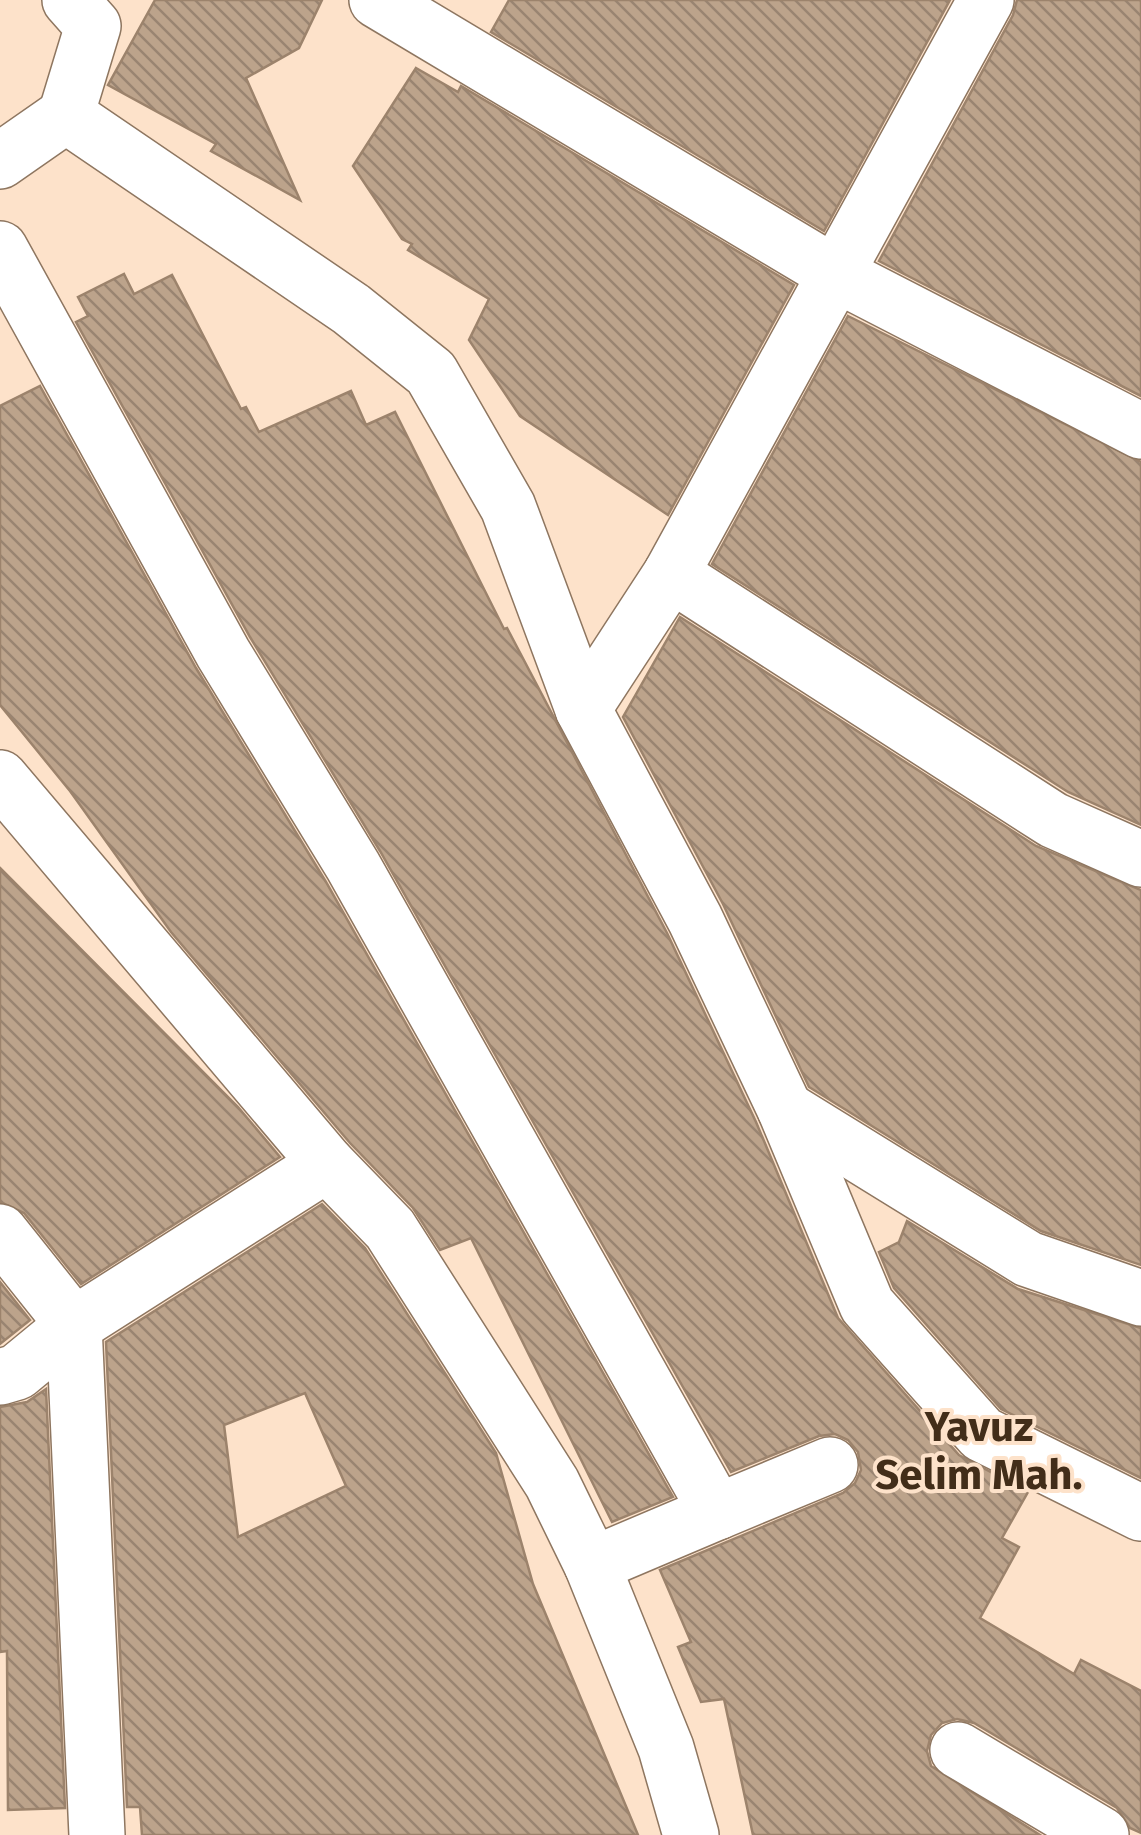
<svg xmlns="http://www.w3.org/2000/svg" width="1141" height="1835" font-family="'Fira Sans',sans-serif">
<defs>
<pattern id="building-back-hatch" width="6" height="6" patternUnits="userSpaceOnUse" patternTransform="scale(2.5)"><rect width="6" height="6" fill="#bca38b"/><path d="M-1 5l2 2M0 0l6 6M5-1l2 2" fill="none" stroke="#998471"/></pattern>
</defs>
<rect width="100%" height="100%" fill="#fde2ca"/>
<g fill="url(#building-back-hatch)" stroke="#9c836c" stroke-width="2.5" fill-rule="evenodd">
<path d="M155,0H322L299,48L246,78L300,200L211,151L216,144L108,85Z"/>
<path d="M509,0H950L824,231L491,32Z"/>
<path d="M1017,0H1141V396L879,261L1013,15Z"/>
<path d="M416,68L458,92L461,86L794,285L668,515L520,416L469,340L489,299L408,250L412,244L402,239L353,166Z"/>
<path d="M124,274L134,294L172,275L241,409L246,407L259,432L351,391L366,425L395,412L504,629L507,628L667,933L756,1122L838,1318L959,1455L1028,1492L1002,1538L1019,1547L980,1618L1074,1674L1081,1660L1141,1691V1833L1130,1828L1117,1808L974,1723L957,1719L942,1723L931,1735L927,1751L931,1766L1040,1835H753L724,1699L701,1702L678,1647L691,1642L660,1570L843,1493L855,1483L861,1470L858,1452L848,1440L835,1434L819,1436L731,1472L380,851L250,637L76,322L88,316L78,297Z"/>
<path d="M848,316L1141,462V825L1068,792L712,564Z"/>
<path d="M40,386L196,668L326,882L673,1497L612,1522L471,1238L440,1250L413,1208L350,1143L171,932L70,791L0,705V406Z"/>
<path d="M680,617L1036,846L1141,890V1265L1041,1231L809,1087L723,904L623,717Z"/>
<path d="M0,868L238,1107L280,1157L81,1284L24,1213L0,1202Z"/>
<path d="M322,1204L365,1248L496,1453L533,1584L638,1835H142L140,1807H127L106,1342ZM305,1393L346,1486L238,1537L224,1425Z"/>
<path d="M907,1221L1018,1289L1141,1328V1478L1001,1409L894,1288L879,1252L899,1242Z"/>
<path d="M0,1282L30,1320L0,1344Z"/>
<path d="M46,1389L65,1808L8,1810L7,1651L0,1652V1407L27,1402Z"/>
</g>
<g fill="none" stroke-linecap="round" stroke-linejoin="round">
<g stroke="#8e7660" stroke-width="58">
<g id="minor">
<path d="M377,0L834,273L1141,431"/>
<path d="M66,115L93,26L70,0"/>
<path d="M0,161L66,115L351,309L431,373L508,507L583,709L695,919L785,1109L867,1305L982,1434L1141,1513"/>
<path d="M0,249L223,653L353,866L717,1512L592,1565"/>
<path d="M671,574L1053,820L1141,859"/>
<path d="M583,709L671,574L986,0"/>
<path d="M0,778L327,1164L390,1229L552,1483L592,1565L666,1748L691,1835"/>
<path d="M785,1109L1028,1259L1141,1298"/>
<path d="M0,1232L74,1325L97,1835"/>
<path d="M0,1377L17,1372L74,1325L327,1164"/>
<path d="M717,1512L830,1465"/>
<path d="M958,1750L1101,1835"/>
</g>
</g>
<use href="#minor" stroke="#fff" stroke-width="55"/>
</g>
<g text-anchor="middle" stroke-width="8" stroke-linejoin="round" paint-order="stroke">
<g font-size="42" font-weight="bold" fill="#422d19" stroke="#fde2ca">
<text x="979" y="1441">Yavuz<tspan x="979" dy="48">Selim Mah.</tspan></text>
</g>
</g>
</svg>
